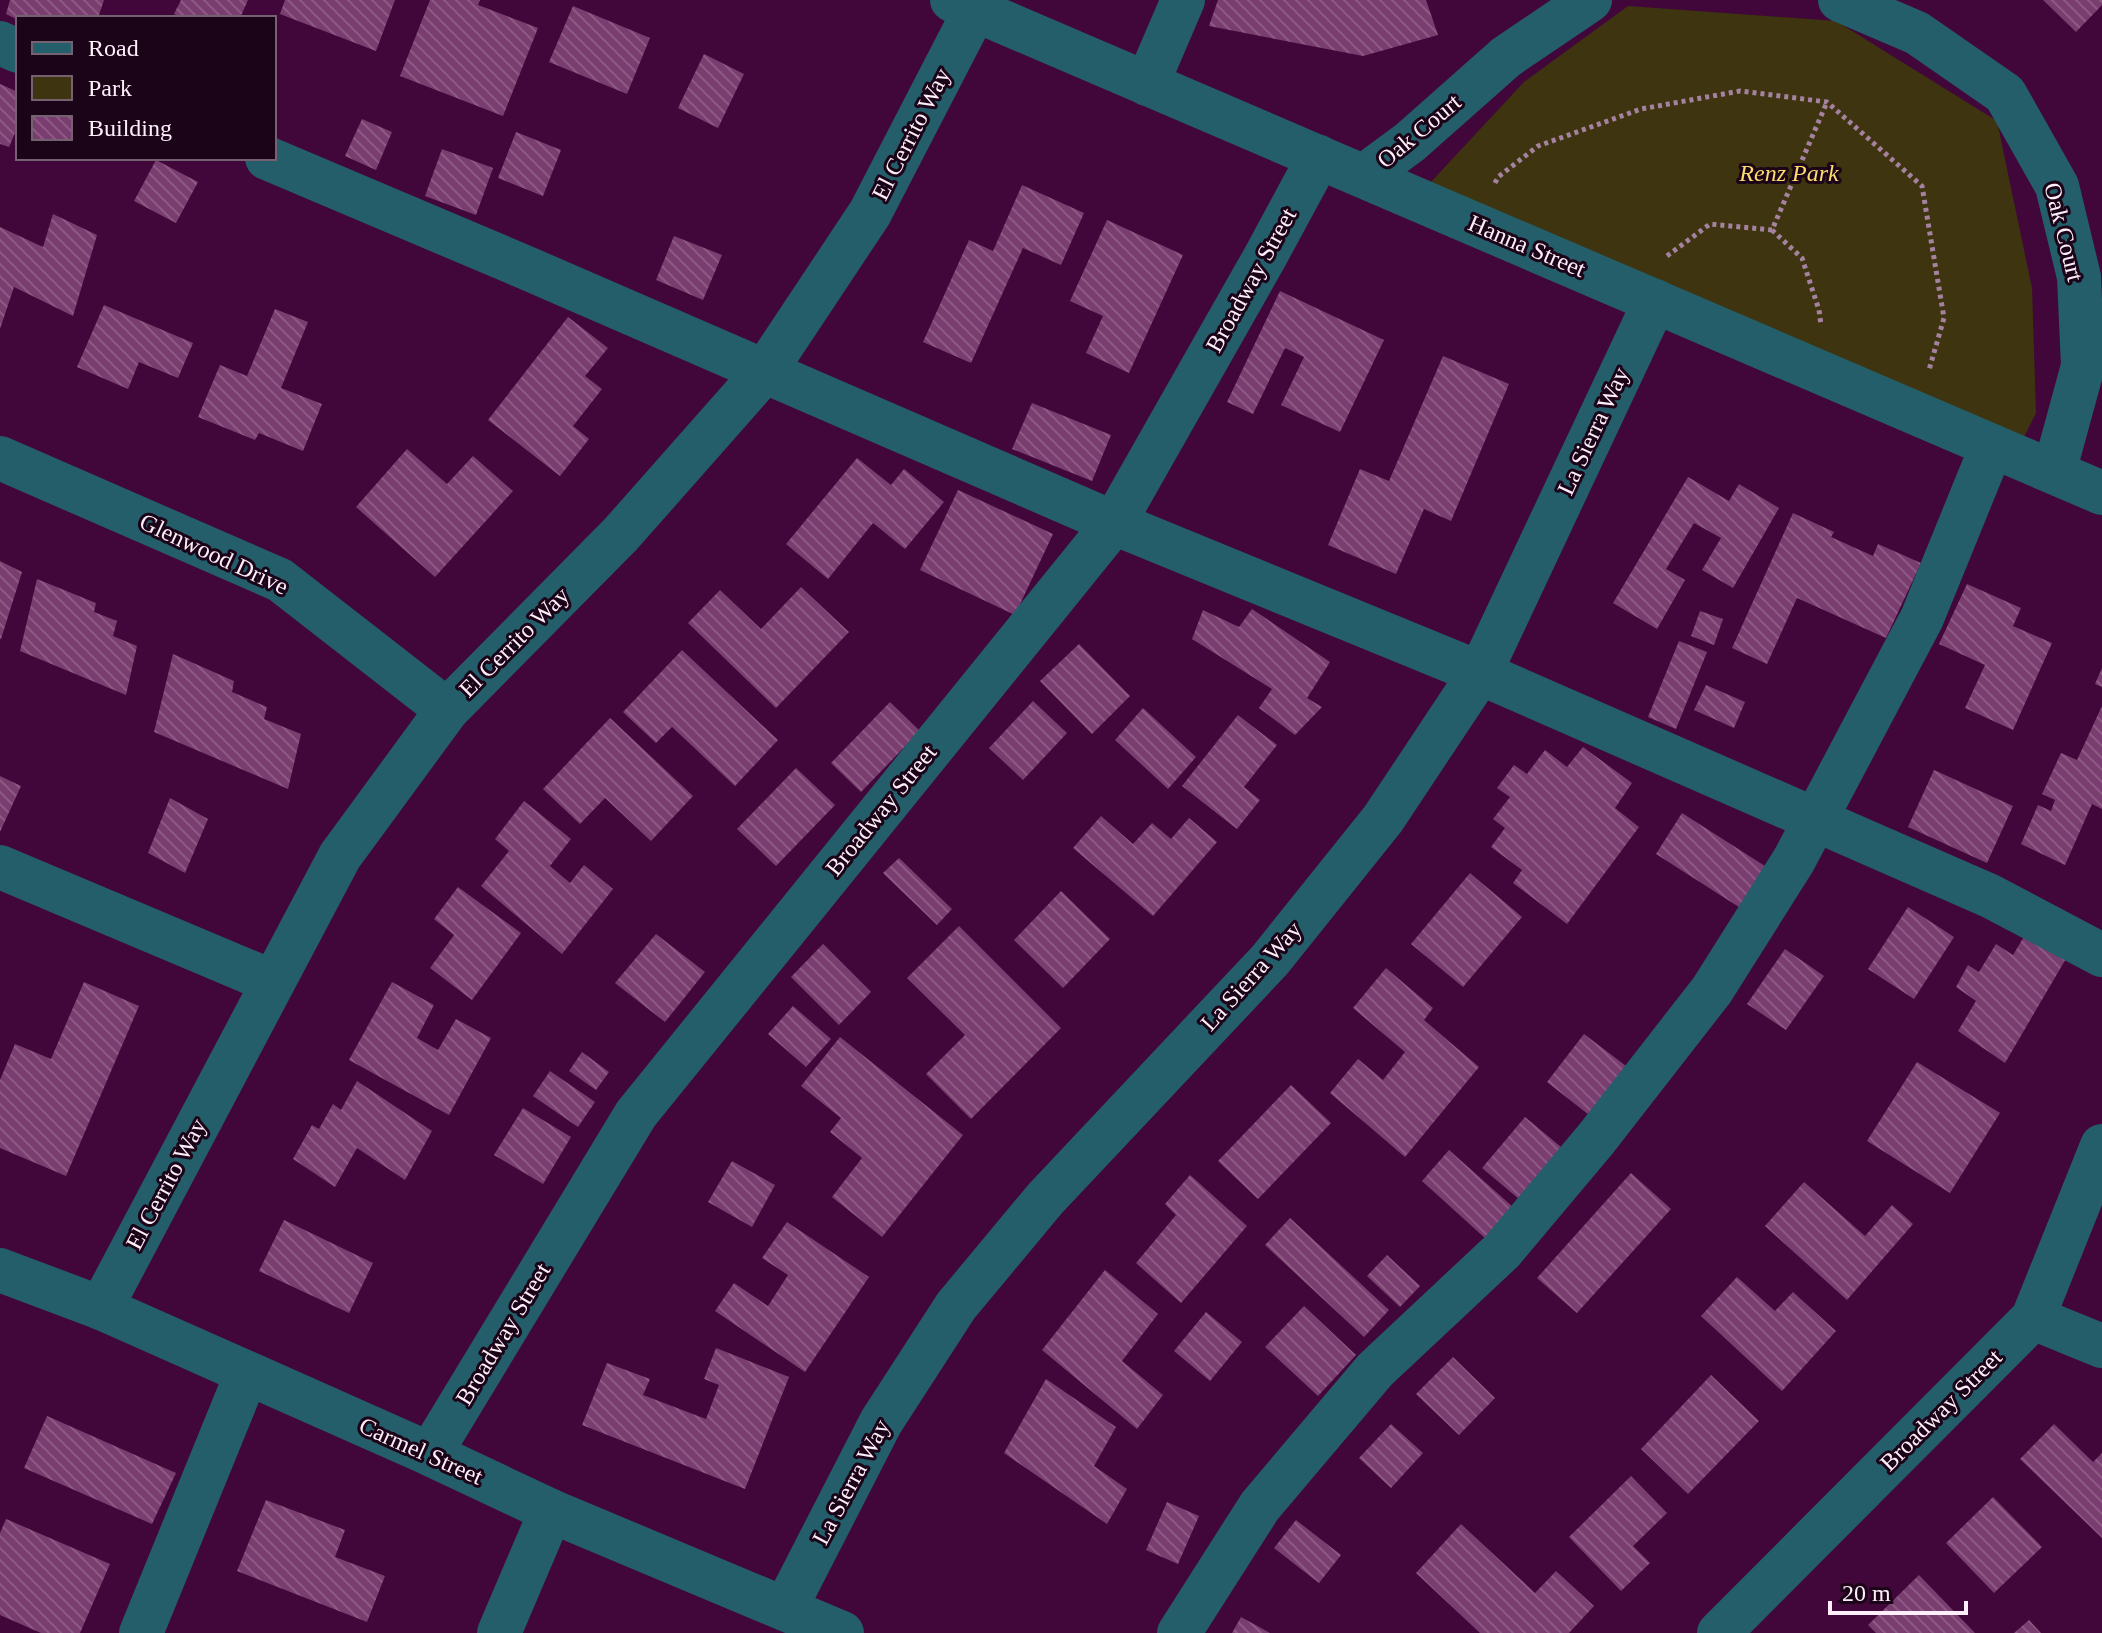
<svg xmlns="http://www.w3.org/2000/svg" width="2102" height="1633" font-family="'Times New Roman',serif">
<defs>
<pattern id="building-back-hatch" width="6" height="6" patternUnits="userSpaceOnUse" patternTransform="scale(2)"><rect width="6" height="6" fill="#793e6f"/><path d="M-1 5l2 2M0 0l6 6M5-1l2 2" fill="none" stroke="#8d5a84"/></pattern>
</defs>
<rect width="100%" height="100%" fill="#41073a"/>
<path fill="#3e340f" d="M1628,6L1836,21L1997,121L2032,288L2036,413L2019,447L1430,183L1524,82Z"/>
<g fill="url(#building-back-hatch)">
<path d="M10,0H104L98,18H18V20L6,14Z"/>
<path d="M181,0H248L240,18H183L174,14Z"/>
<path d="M285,0H395L376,51L280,14Z"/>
<path d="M430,0H480L478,5L538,28L503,116L400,76Z"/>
<path d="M1218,0H1426L1438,35L1363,56L1209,26Z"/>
<path d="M2043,0H2102V5L2076,32Z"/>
<path d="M573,6L650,38L627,94L549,62Z"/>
<path d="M704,54L744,74L718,128L678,108Z"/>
<path d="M0,84L18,92V126L9,147L0,144Z"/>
<path d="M362,119L392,132L376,170L345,156Z"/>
<path d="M516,132L561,150L543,196L498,178Z"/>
<path d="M442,149L493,168L476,215L425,196Z"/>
<path d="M156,160L198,182L176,223L134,201Z"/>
<path d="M1022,185L1084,213L1061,265L1023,248L971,363L923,342L969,240L993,251Z"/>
<path d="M53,214L97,235L73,316L14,287L0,329V227L43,247Z"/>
<path d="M1107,220L1183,255L1129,373L1086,353L1103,316L1070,301Z"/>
<path d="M674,236L722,255L703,300L656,280Z"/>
<path d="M1280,291L1384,340L1340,432L1281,405L1304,357L1285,348L1253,414L1227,402Z"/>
<path d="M104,305L193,343L178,378L139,362L128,389L77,367Z"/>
<path d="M275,309L308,322L281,388L322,404L303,451L259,433L255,440L198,417L220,365L247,376Z"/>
<path d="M568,317L608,348L585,376L602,389L573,426L589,439L560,476L488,420Z"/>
<path d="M1443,356L1509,384L1451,521L1424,509L1396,574L1328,545L1360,469L1389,481Z"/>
<path d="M1032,403L1111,435L1092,481L1012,449Z"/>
<path d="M407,449L447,484L473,456L513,491L435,577L356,507Z"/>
<path d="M857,458L891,485L904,469L944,502L905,549L873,523L828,579L786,544Z"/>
<path d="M1688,477L1729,501L1739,484L1779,508L1733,588L1702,570L1721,538L1694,523L1666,569L1685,580L1657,629L1613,603Z"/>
<path d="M958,490L1053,534L1015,615L920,570Z"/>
<path d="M1793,513L1834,532L1831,537L1873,556L1878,544L1921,563L1886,638L1797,598L1767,664L1732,648Z"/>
<path d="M0,561L22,572L1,639H0Z"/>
<path d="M37,579L96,603L94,612L117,621L113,636L137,646L126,695L20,651Z"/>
<path d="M1967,584L2021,608L2013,626L2052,643L2013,730L1965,708L1985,665L1939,644Z"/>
<path d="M801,587L849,632L776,708L688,623L720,590L761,629Z"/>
<path d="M1252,609L1330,662L1307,698L1322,707L1295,735L1259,708L1272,689L1192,639L1203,610L1239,627Z"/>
<path d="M1700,611L1723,619L1714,645L1691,636Z"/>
<path d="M1679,641L1707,652L1676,729L1648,717Z"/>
<path d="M1079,644L1130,696L1092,734L1040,681Z"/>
<path d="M682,650L778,740L735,786L672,727L656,743L623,712Z"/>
<path d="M173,654L234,681L232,692L267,707L264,719L301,734L288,789L154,732Z"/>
<path d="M2102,668V687L2095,684Z"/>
<path d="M1706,685L1745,702L1734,728L1694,710Z"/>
<path d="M1033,701L1067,733L1023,780L989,748Z"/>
<path d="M890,702L920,731L861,792L831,763Z"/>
<path d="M2102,706V809L2092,804L2065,865L2021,844L2038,805L2051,811L2055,800L2042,794L2061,753L2077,760Z"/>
<path d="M1143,708L1196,757L1168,789L1115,740Z"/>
<path d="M1238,715L1277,745L1244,787L1260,800L1237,829L1182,786Z"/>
<path d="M610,718L693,796L651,841L605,798L580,824L543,789Z"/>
<path d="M1583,747L1632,783L1615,808L1639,827L1567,924L1513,883L1522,870L1491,847L1505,828L1493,819L1510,797L1497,788L1514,765L1527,774L1545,750L1567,767Z"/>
<path d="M796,768L835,805L776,866L737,829Z"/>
<path d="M1934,770L2013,806L1987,863L1908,827Z"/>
<path d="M0,776L21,786L0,832Z"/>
<path d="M170,798L208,819L185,873L148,853Z"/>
<path d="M524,801L571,839L550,866L570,883L584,865L613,889L562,954L481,886L509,851L495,839Z"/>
<path d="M1682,813L1768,868L1742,909L1656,854Z"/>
<path d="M1101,816L1133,844L1152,823L1171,839L1189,818L1217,842L1153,916L1073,848Z"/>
<path d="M899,858L952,909L937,925L883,873Z"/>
<path d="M1470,873L1522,917L1463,987L1411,944Z"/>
<path d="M458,887L521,933L472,1000L430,968L454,935L434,919Z"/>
<path d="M1061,891L1110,939L1063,988L1014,940Z"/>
<path d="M1908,907L1954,937L1914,999L1868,969Z"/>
<path d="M959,926L1061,1028L971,1119L926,1074L965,1035L907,978Z"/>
<path d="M2028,930L2067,957L2005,1063L1958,1031L1976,1001L1956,987L1968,965L1979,972L1996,944L2013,955Z"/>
<path d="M656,934L705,972L665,1022L615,983Z"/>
<path d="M823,944L871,992L839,1025L791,977Z"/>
<path d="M1785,949L1824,976L1786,1030L1747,1004Z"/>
<path d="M1386,968L1433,1008L1424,1020L1479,1067L1405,1157L1330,1093L1358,1059L1383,1080L1405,1052L1353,1008Z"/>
<path d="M84,982L139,1006L66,1176L0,1148V1080L15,1044L51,1059Z"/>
<path d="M392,982L434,1005L417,1038L438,1050L456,1019L491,1038L449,1115L349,1060Z"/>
<path d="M793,1006L831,1039L806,1067L768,1034Z"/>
<path d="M1584,1034L1626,1066L1589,1115L1547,1082Z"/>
<path d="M840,1037L963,1135L882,1237L832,1197L862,1158L830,1132L841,1118L801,1086Z"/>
<path d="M582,1052L609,1072L596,1090L569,1071Z"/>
<path d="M1917,1062L2000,1113L1950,1193L1867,1141Z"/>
<path d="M550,1071L595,1102L578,1127L533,1096Z"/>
<path d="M357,1081L432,1131L405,1180L357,1148L335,1187L293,1159L312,1125L319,1129L333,1104L341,1110Z"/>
<path d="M1291,1085L1331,1123L1258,1199L1218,1161Z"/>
<path d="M523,1108L571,1137L543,1184L494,1155Z"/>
<path d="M1525,1117L1561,1147L1519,1199L1482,1168Z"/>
<path d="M1449,1150L1514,1208L1486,1239L1422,1181Z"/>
<path d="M732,1161L775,1185L752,1227L708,1202Z"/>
<path d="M1631,1173L1671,1209L1577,1313L1537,1278Z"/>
<path d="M1190,1175L1247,1226L1181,1303L1136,1263L1176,1215L1165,1204Z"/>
<path d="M1804,1182L1865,1236L1892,1205L1913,1224L1847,1300L1765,1226Z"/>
<path d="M1290,1218L1389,1310L1364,1337L1265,1245Z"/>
<path d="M284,1220L373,1263L349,1313L259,1271Z"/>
<path d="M787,1222L869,1277L805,1372L715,1311L734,1283L768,1306L788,1275L762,1258Z"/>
<path d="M1387,1255L1420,1286L1400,1307L1367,1276Z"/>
<path d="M1105,1270L1158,1314L1122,1361L1163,1395L1137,1429L1042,1350Z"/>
<path d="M1737,1277L1775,1311L1793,1292L1836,1331L1782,1391L1701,1316Z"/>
<path d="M1304,1306L1356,1355L1318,1396L1265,1347Z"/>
<path d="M1206,1312L1242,1342L1210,1381L1174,1351Z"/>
<path d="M716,1348L789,1377L745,1489L582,1425L607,1363L650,1379L643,1395L706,1419L719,1385L704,1379Z"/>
<path d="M1453,1357L1495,1398L1459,1435L1416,1394Z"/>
<path d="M1711,1375L1759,1421L1688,1494L1641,1449Z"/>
<path d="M1046,1379L1116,1427L1094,1466L1127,1489L1107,1524L1004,1453Z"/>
<path d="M47,1416L176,1473L152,1524L24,1468Z"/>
<path d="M1391,1424L1423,1453L1391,1488L1359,1458Z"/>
<path d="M2054,1424L2093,1462L2102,1453V1538L2020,1459Z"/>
<path d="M1631,1476L1667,1513L1633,1546L1650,1563L1621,1591L1569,1537Z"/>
<path d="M1993,1497L2042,1547L1994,1593L1946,1543Z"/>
<path d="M266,1500L345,1530L335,1557L385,1576L367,1622L237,1571Z"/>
<path d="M1167,1502L1199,1516L1178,1564L1146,1550Z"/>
<path d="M6,1519L110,1564L80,1633H41L0,1615V1533Z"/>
<path d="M1296,1520L1341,1555L1319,1583L1274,1548Z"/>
<path d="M1461,1524L1535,1593L1556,1571L1594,1606L1569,1633H1480L1416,1573Z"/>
<path d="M1919,1575L1975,1633H1876L1868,1625Z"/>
<path d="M1241,1617L1270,1633H1232Z"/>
<path d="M2029,1620L2041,1633H2014Z"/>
</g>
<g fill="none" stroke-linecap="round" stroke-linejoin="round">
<g stroke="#a582a0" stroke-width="5" stroke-dasharray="4 4" stroke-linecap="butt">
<path d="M1495,183L1498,177L1538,146L1641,109L1740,91L1827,102L1922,186L1944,318L1929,370"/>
<path d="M1772,230L1802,258L1819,310L1821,325"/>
<path d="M1667,256L1710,224L1772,230L1827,102"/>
</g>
<g stroke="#235e6a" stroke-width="44">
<path d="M952,0L2102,493"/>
<path d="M1840,0L1917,33L2005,94L2057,186L2079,277L2083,366L2054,472"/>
<path d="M0,43L18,51"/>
<path d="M1147,84L1183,0"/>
<path d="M267,158L529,269L1114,523L1480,673L1990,896L2102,955"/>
<path d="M1364,176L1410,142L1506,57L1590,0"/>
<path d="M0,458L280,580L447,710"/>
<path d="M0,867L273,982"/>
<path d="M0,1270L101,1308L430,1454L551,1511L842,1633"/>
<path d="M101,1308L340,856L447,710L621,534L765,371L870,213L975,10"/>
<path d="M2033,1318L2102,1346"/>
<path d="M430,1454L636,1114L1114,523L1265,257L1319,157"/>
<path d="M785,1609L881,1422L956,1306L1045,1199L1270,960L1383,819L1480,673L1655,301"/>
<path d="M141,1633L247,1373"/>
<path d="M499,1633L551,1511"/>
<path d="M1179,1633L1260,1506L1375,1370L1502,1251L1596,1139L1712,990L1794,860L1922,618L1992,446"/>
<path d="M1719,1633L2033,1318L2102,1146"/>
</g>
</g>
<g text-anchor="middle" stroke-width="6" stroke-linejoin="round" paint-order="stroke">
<g font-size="24" fill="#fdeef9" stroke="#1b0417">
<text transform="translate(1419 131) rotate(-40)" y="8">Oak Court</text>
<text transform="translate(911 134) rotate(-63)" y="8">El Cerrito Way</text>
<text transform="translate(2064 232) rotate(76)" y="8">Oak Court</text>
<text transform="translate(1527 246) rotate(23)" y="8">Hanna Street</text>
<text transform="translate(1251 280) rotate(-61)" y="8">Broadway Street</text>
<text transform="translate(1593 431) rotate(-65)" y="8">La Sierra Way</text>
<text transform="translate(214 554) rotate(25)" y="8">Glenwood Drive</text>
<text transform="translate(514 642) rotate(-45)" y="8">El Cerrito Way</text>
<text transform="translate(881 810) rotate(-51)" y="8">Broadway Street</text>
<text transform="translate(1251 976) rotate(-48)" y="8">La Sierra Way</text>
<text transform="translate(166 1184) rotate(-62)" y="8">El Cerrito Way</text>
<text transform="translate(503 1334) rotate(-59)" y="8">Broadway Street</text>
<text transform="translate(1941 1410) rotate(-45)" y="8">Broadway Street</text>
<text transform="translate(421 1451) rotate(24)" y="8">Carmel Street</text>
<text transform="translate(851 1482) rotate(-62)" y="8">La Sierra Way</text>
</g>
<g font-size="24" font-style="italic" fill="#fddd6d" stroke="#1b0417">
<text x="1789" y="181">Renz Park</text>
</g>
</g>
<rect x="16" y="16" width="260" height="144" fill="#1b0417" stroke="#756271" stroke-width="2"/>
<rect x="32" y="42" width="40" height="12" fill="#235e6a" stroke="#756271" stroke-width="2"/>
<text x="88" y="56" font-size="24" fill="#fdeef9">Road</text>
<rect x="32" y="76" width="40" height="24" fill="#3e340f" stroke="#756271" stroke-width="2"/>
<text x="88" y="96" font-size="24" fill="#fdeef9">Park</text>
<rect x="32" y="116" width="40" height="24" fill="url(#building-back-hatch)" stroke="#756271" stroke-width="2"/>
<text x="88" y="136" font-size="24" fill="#fdeef9">Building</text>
<path d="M1830 1601v12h136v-12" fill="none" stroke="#fdeef9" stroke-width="4"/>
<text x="1842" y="1601" font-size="24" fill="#fdeef9" stroke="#1b0417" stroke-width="6" paint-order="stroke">20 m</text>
</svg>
